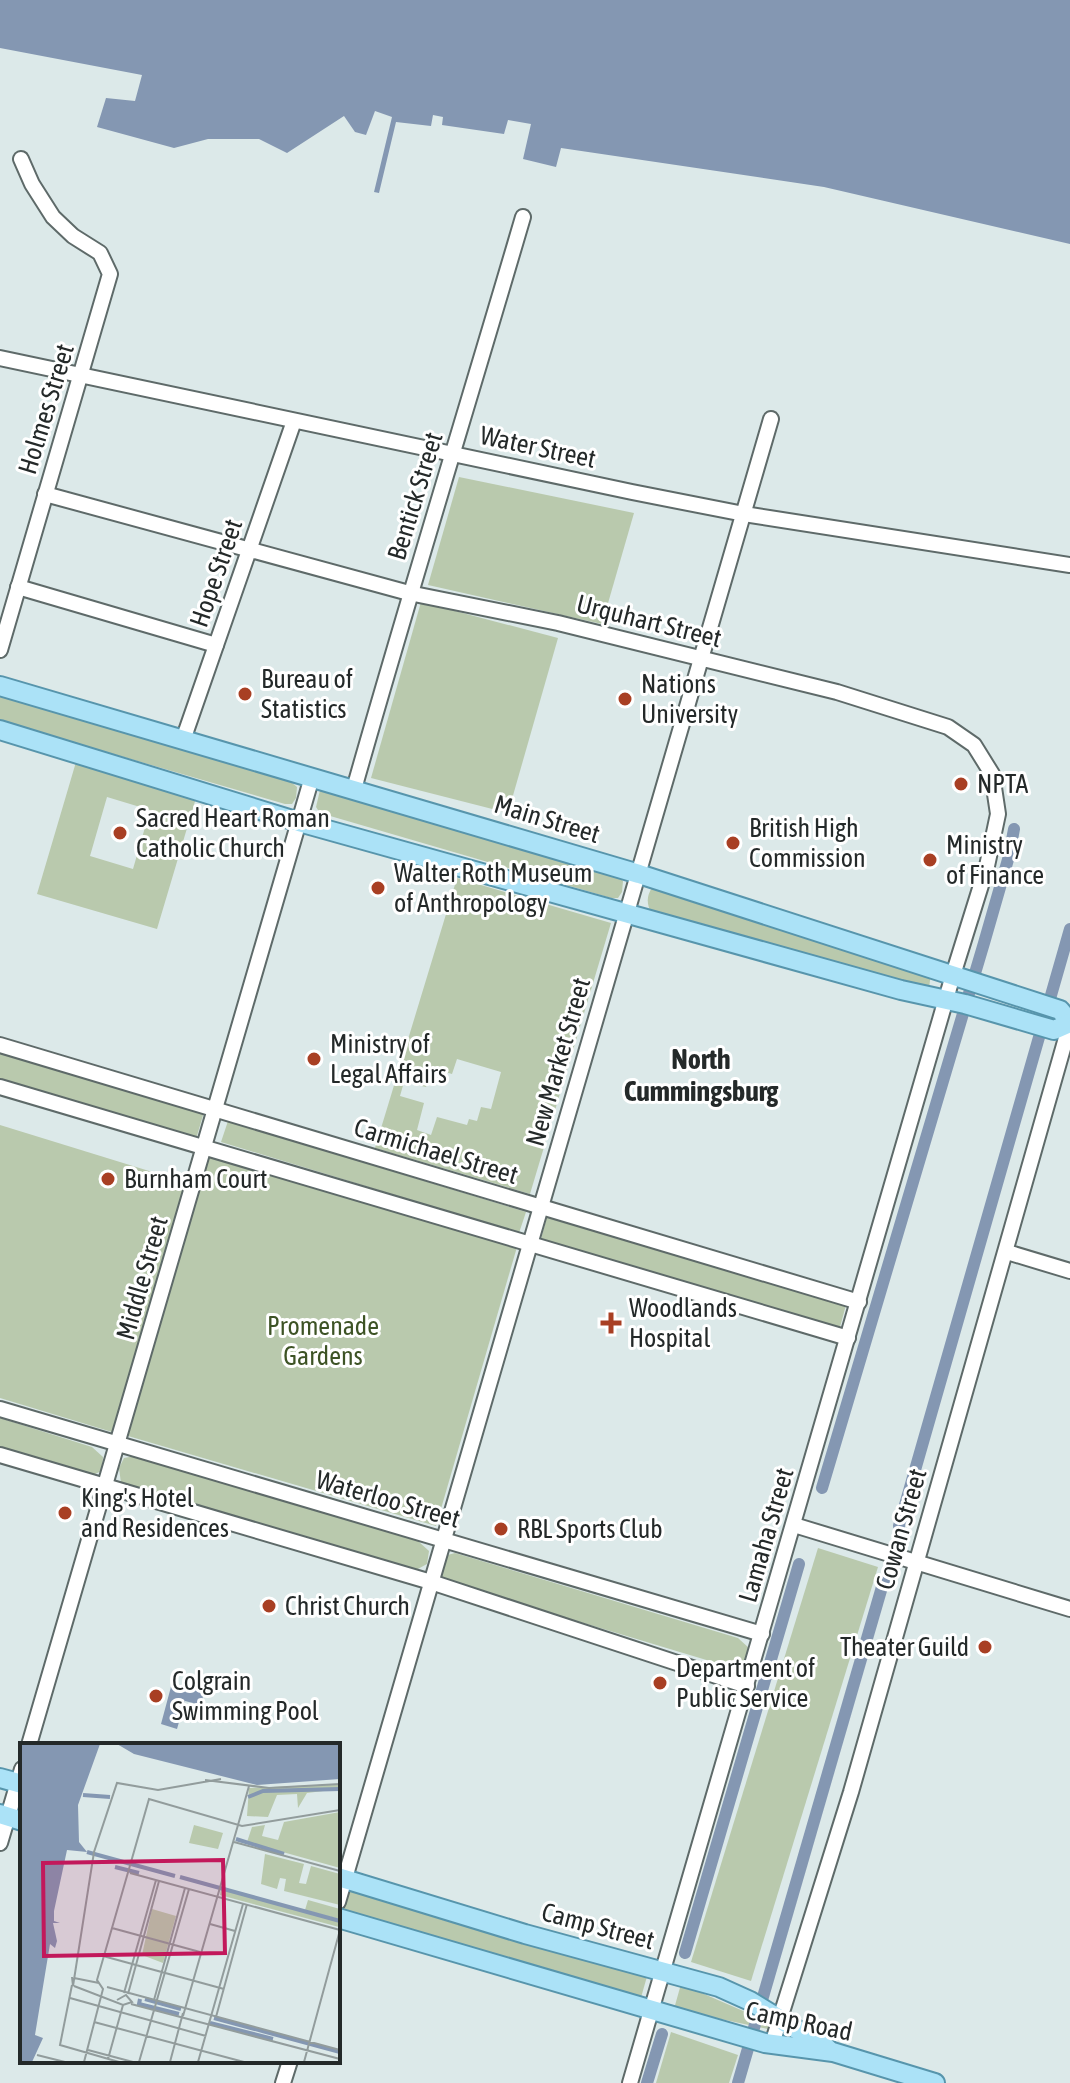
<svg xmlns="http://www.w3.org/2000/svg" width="1070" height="2083" font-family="'Asap Condensed',sans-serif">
<rect width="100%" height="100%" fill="#dce9e9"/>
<g fill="#b9c9ad" fill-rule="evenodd">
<path d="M459,477L634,513L602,624L428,585Z"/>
<path d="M421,602L558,638L508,813L371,778Z"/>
<path d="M0,695L291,782L297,787L296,798L292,804H285L0,721Z"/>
<path d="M76,762L196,798L157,929L37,894ZM107,797L150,810L133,869L90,856Z"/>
<path d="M320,790L617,876L623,881L622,892L618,898H611L320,813L316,807Z"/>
<path d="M457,878L611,923L530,1194L375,1148ZM457,1059L501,1072L491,1109L481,1107L477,1121L469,1119L467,1125L437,1117L431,1135L417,1130L424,1103L400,1096L404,1082L426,1087L431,1068L452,1074Z"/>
<path d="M658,887L931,973L929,988L922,991L651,912C647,905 646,896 652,888Z"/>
<path d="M0,1051L204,1112L196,1139L0,1080Z"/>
<path d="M228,1121L526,1212L519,1233L221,1142Z"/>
<path d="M0,1125L188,1183L112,1432L0,1398Z"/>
<path d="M209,1157L517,1247L436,1526L128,1436Z"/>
<path d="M547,1217L846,1305L840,1327L541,1239Z"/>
<path d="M0,1418L92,1447L103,1457L102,1471L90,1476L0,1450Z"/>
<path d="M135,1456L418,1541L429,1551L427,1564L416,1570L403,1568L121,1483L119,1468L124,1458Z"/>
<path d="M818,1548L878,1567L751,1981L691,1962Z"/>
<path d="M455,1553L738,1638L749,1648L747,1662L736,1667L723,1665L441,1580L438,1574L444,1556Z"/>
<path d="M350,1888L648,1973L640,2001L343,1912Z"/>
<path d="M681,1984L801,2036L674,2009Z"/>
<path d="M671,2032L738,2055L729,2083H656Z"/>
</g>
<g fill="#8497b2">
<path d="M0,0H1070V244L824,187L561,148L556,167L523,159L531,124L508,120L504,134L442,125L443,117L433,115L431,126L396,122L379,193L374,192L392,117L375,111L366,135L355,132L344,116L287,153L259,139H208L174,148L97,127L106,98L135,101L142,75L0,48Z"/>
<path d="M172,1683L204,1692L201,1705L185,1701L177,1729L161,1724Z"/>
</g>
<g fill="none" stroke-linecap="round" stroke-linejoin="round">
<g stroke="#8497b2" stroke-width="12">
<path d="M822,1488L984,943L1009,856L1014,829"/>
<path d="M899,1526L1070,929"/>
<path d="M685,1953L799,1564"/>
<path d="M647,2083L662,2034"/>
<path d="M738,2083L884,1580"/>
</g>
<g stroke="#5e6a69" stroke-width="18">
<g id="minor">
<path d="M0,358L632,492L744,514L1070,565"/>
<path d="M45,494L409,593L558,623L837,692L948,727L974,745L992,774L998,814L987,866L953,975L630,2083"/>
<path d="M18,587L216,645"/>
<path d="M0,650L110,274L100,253L73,236L53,217L32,184L21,159"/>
<path d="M183,740L294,421"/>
<path d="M354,789C408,598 467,408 523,217"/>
<path d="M0,1045L859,1302"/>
<path d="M0,1087L848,1338"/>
<path d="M1007,1252L1070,1271"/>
<path d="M0,1409L762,1634"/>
<path d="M0,1455L431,1582L747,1686"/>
<path d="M794,1525L1070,1609"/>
<path d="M29,1745L312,777"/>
<path d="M0,1843L22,1769"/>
<path d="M338,1902L771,419"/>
<path d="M772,2044L851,1792L1070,1024"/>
<path d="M283,2083L290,2061"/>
</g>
</g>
<g stroke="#5795ac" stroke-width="22">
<g id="major">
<path d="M0,686L639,874L1060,1010L1070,1022"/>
<path d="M0,730L299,822L901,990L965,1004L1054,1030L1070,1023"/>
<path d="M0,1778L22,1784"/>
<path d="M0,1814L22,1821"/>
<path d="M338,1877L525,1934L719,1987L750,2001L827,2048"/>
<path d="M338,1918L765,2043L833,2052L935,2083"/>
</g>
</g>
<use href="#minor" stroke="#fff" stroke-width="14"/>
<use href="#major" stroke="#abe2f7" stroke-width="18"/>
</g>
<g fill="#a83f23" stroke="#fff" stroke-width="3">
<circle cx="245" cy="694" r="8"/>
<circle cx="625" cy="699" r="8"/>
<circle cx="961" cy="784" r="8"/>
<circle cx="120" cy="833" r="8"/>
<circle cx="733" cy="843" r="8"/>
<circle cx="930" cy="860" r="8"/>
<circle cx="378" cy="888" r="8"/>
<circle cx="314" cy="1059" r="8"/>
<circle cx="108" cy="1179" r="8"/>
<path d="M607 1311h8v8h8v8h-8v8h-8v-8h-8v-8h8z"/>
<circle cx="65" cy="1513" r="8"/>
<circle cx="501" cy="1529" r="8"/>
<circle cx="269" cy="1606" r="8"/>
<circle cx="985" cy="1647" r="8"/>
<circle cx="660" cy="1683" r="8"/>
<circle cx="156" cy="1696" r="8"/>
</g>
<g text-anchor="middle" stroke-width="6" stroke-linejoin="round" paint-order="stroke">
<g font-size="26" fill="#242929" stroke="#fff">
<text transform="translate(46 409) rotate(-73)" y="9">Holmes Street</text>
<text transform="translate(538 447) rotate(12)" y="9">Water Street</text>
<text transform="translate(415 496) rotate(-73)" y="9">Bentick Street</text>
<text transform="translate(216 573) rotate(-71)" y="9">Hope Street</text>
<text transform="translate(649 621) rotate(14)" y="9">Urquhart Street</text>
<text transform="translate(547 819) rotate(17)" y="9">Main Street</text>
<text transform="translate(558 1062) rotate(-74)" y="9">New Market Street</text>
<text transform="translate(436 1151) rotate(17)" y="9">Carmichael Street</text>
<text transform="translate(142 1278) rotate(-74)" y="9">Middle Street</text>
<text transform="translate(388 1499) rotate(16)" y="9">Waterloo Street</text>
<text transform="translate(901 1529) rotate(-74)" y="9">Cowan Street</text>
<text transform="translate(766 1535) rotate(-74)" y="9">Lamaha Street</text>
<text transform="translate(598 1926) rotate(15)" y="9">Camp Street</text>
<text transform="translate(799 2021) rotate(12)" y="9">Camp Road</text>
</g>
<g font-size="26" fill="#242929" stroke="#fff" text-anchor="start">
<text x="261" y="688">Bureau of<tspan x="261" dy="30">Statistics</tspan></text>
<text x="641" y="693">Nations<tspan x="641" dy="30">University</tspan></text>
<text x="977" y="793">NPTA</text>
<text x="136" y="827">Sacred Heart Roman<tspan x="136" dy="30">Catholic Church</tspan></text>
<text x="749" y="837">British High<tspan x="749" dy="30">Commission</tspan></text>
<text x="946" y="854">Ministry<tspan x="946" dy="30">of Finance</tspan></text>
<text x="394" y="882">Walter Roth Museum<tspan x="394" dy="30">of Anthropology</tspan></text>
<text x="330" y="1053">Ministry of<tspan x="330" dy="30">Legal Affairs</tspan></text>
<text x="124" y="1188">Burnham Court</text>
<text x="629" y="1317">Woodlands<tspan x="629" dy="30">Hospital</tspan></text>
<text x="81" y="1507">King's Hotel<tspan x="81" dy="30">and Residences</tspan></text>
<text x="517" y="1538">RBL Sports Club</text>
<text x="285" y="1615">Christ Church</text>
<text x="969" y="1656" text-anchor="end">Theater Guild</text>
<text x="676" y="1677">Department of<tspan x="676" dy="30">Public Service</tspan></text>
<text x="172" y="1690">Colgrain<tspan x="172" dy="30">Swimming Pool</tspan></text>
</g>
<g font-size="26" fill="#3d5325" stroke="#fff">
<text x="323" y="1335">Promenade<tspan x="323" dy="30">Gardens</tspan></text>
</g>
<g font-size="28" font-weight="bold" fill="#242929" stroke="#fff">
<text x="701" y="1069">North<tspan x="701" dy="32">Cummingsburg</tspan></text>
</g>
</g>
<g transform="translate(20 1743)">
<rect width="320" height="320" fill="#dce9e9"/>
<path d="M320,41V46L287,50L278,65L277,51L257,52L248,74L227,73L229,45ZM320,69V125L227,99L232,84L245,82L242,93L258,97L264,79ZM174,82L203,90L198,106L169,100ZM245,111L284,121L279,140L286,141L291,123L320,131V162L264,148L266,136L260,135L257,146L241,141ZM201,146L320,179L319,184L200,152ZM288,157L320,166L319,176L285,167ZM132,166L156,173L143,220L122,212Z" fill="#b9c9ad"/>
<path d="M0,1H80L58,62L59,99L67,109L47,107L34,168V178L40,180H33L37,198L35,205L30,201L15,292L23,295L12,319H0ZM97,1H320V36L237,42L114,11Z" fill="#8497b2"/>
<path fill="none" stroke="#8497b2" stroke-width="4" d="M63,52L90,54M228,54L243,48L320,46M216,96L264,111M67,109L155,133M95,124L119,130M160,134L320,178M120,256L119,261L159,271M125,256L161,266M194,275L320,309M190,280L253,296"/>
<path fill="none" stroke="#929c9c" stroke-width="2" d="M185,37L249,45L320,41M218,82L229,43M214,99L320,128M111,119L129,56L222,83L320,67M110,130L320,187M190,181L215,188M92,185L180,209M83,213L204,246M52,234L53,243L74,109L97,40L138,47L201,36M54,235L79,240M52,242L40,302L99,319M54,243L103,262L112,259L106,252L97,257M87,244L320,307M104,250L136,137M108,251L139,138M50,255L186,293M134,257L165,145M111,261L320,316M163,273L218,82M196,274L227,161M74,279L224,319M68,307L113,319M17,312L45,319M88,316L103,262M64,319L83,246L77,237L111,119M119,319L169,146M150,319L163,270M178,319L223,161M284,319L320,187"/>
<path fill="#c2185b" fill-opacity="0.15" stroke="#c2185b" stroke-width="4" d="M203,117L205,210L24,213L23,120Z"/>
<rect width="320" height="320" fill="none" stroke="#242929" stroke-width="4"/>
</g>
</svg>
